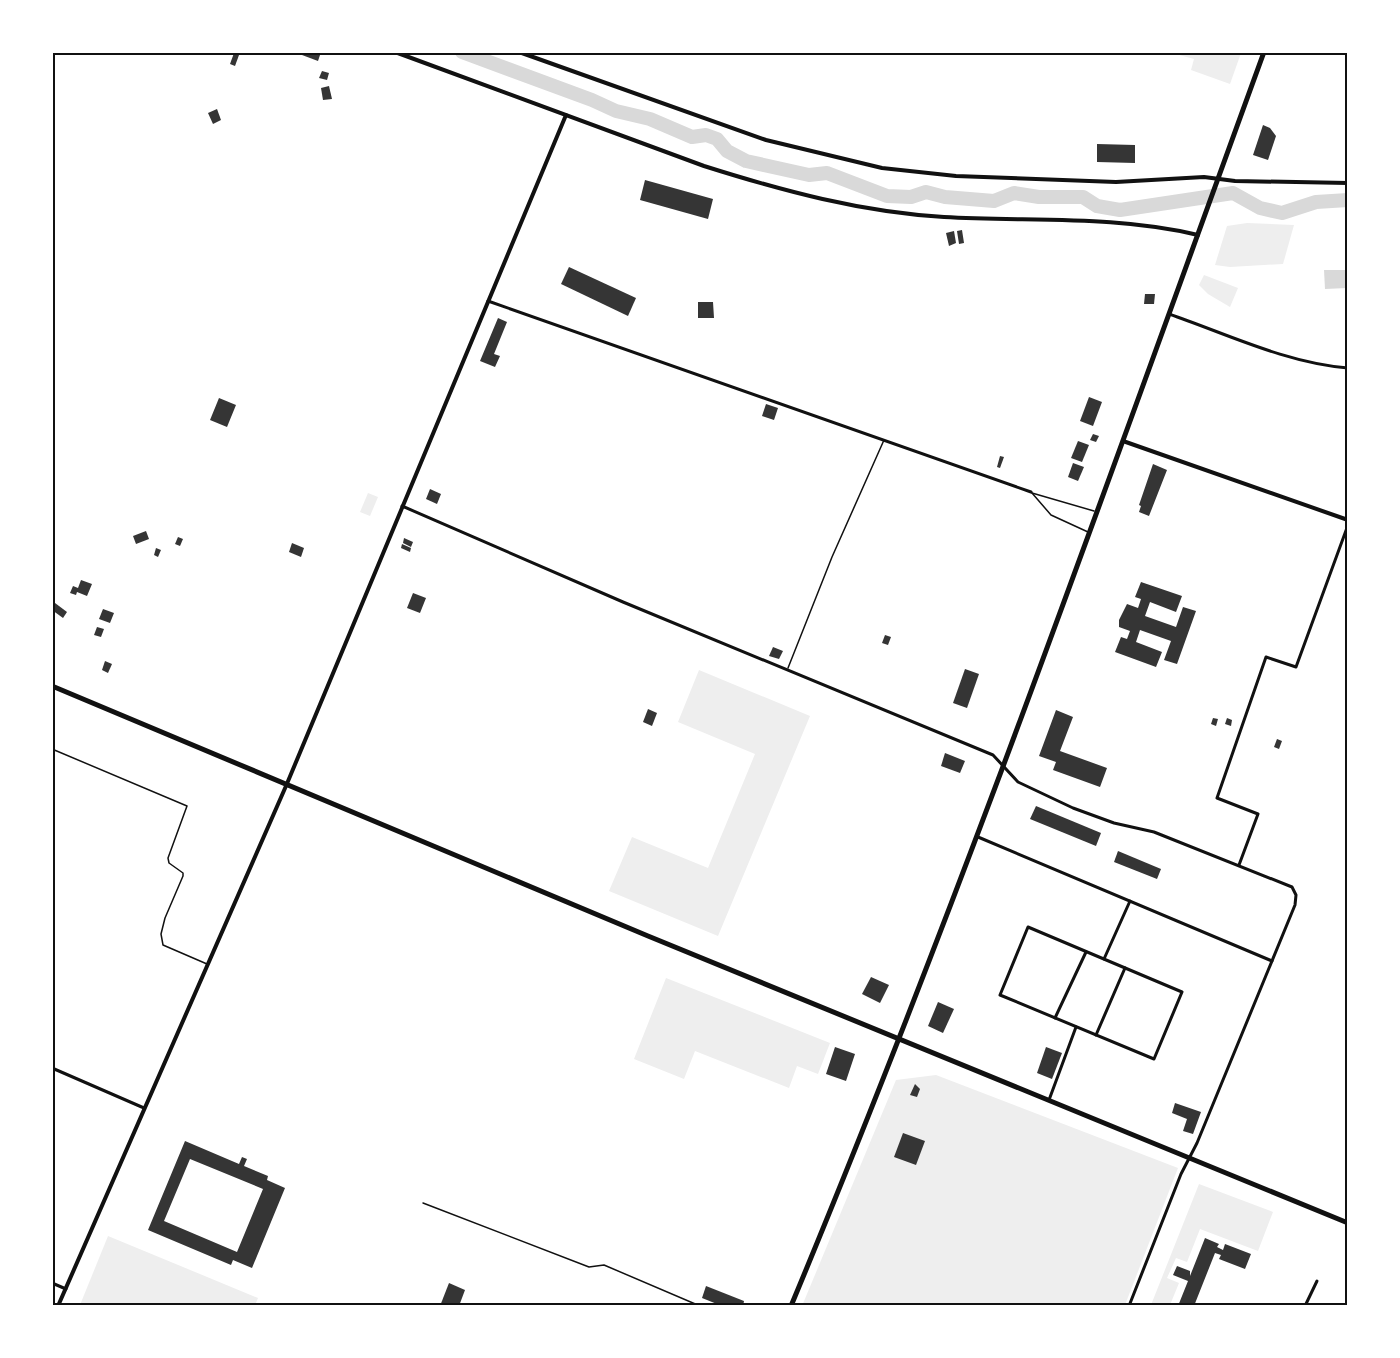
<svg xmlns="http://www.w3.org/2000/svg" width="1400" height="1358" font-family="'Libre Baskerville',serif">
<rect width="100%" height="100%" fill="#fff"/>
<g fill="#eee">
<path d="M1172,53H1241L1230,84L1191,70L1194,59Z"/>
<path d="M1247,223L1294,225L1283,264L1230,267L1215,265L1227,226Z"/>
<path d="M1204,275L1238,288L1230,307L1208,294L1199,285Z"/>
<path d="M368,493L378,497L370,516L360,512Z"/>
<path d="M699,670L810,716L718,936L609,891L632,837L708,868L755,754L678,722Z"/>
<path d="M666,978L830,1043L818,1074L797,1066L789,1088L695,1051L684,1079L634,1059Z"/>
<path d="M936,1075L1178,1168L1125,1305L802,1306L896,1080Z"/>
<path d="M1199,1184L1273,1212L1258,1251L1200,1229L1187,1262L1176,1258L1167,1278L1179,1283L1170,1305H1151Z"/>
<path d="M108,1236L258,1298L255,1305H80Z"/>
</g>
<path fill="#d9d9d9" d="M1324,270H1347V288L1325,289Z"/>
<g fill="none" stroke-linecap="round" stroke-linejoin="round">
<path stroke="#d9d9d9" stroke-width="14" d="M462,52L592,100L616,111L650,119L692,137L706,135L717,139L727,151L746,161L809,175L827,173L887,196L911,197L926,192L945,197L994,201L1014,193L1039,197H1083L1097,206L1120,210L1233,193L1260,208L1282,213L1316,202L1348,200"/>
</g>
<g fill="#353535" fill-rule="evenodd">
<path d="M294,52H321L318,61Z"/>
<path d="M234,53L239,55L235,66L230,64Z"/>
<path d="M322,71L329,73L327,80L319,78Z"/>
<path d="M329,86L332,99L323,100L321,88Z"/>
<path d="M217,109L221,120L213,124L208,113Z"/>
<path d="M1263,125L1270,128L1276,136L1268,160L1253,155Z"/>
<path d="M1097,144L1135,145V163L1097,162Z"/>
<path d="M645,180L713,199L708,219L640,200Z"/>
<path d="M962,230L964,243L959,244L957,231Z"/>
<path d="M954,231L956,243L949,246L946,233Z"/>
<path d="M569,267L636,298L628,316L561,284Z"/>
<path d="M1145,294H1155L1154,304H1144Z"/>
<path d="M698,302H713L714,318H698Z"/>
<path d="M498,318L507,322L494,354L500,356L495,367L480,361Z"/>
<path d="M1089,397L1102,402L1093,426L1080,421Z"/>
<path d="M219,398L236,405L227,427L210,420Z"/>
<path d="M766,404L778,408L774,420L762,416Z"/>
<path d="M1093,434L1099,436L1096,442L1090,440Z"/>
<path d="M1078,441L1089,445L1082,462L1071,458Z"/>
<path d="M1000,456L1004,457L1000,468L997,467Z"/>
<path d="M1073,463L1084,467L1078,481L1068,477Z"/>
<path d="M1153,464L1167,470L1149,516L1139,512L1141,506L1139,505Z"/>
<path d="M430,489L441,494L437,504L426,499Z"/>
<path d="M146,531L149,539L136,544L133,536Z"/>
<path d="M178,537L183,539L180,546L175,544Z"/>
<path d="M404,538L413,542L411,547L403,543Z"/>
<path d="M292,543L304,548L301,557L289,552Z"/>
<path d="M402,544L411,548L410,552L401,548Z"/>
<path d="M156,548L161,550L158,557L154,555Z"/>
<path d="M81,580L92,584L87,596L77,592L76,595L70,593L73,586L78,588Z"/>
<path d="M1141,582L1182,596L1176,612L1150,602L1145,616L1176,627L1183,607L1196,611L1177,664L1164,660L1171,641L1140,630L1136,642L1162,652L1156,667L1115,652L1121,637L1127,639L1130,631L1119,627V620L1127,604L1138,608L1141,599L1135,597Z"/>
<path d="M413,593L426,598L420,613L407,608Z"/>
<path d="M55,603L67,612L63,618L52,610Z"/>
<path d="M103,609L114,613L110,623L99,619Z"/>
<path d="M97,627L104,629L101,637L94,635Z"/>
<path d="M885,635L891,637L888,645L882,643Z"/>
<path d="M773,647L783,651L779,659L769,656Z"/>
<path d="M105,661L112,664L108,673L102,670Z"/>
<path d="M965,669L979,674L967,708L953,703Z"/>
<path d="M648,709L657,713L652,726L643,722Z"/>
<path d="M1056,710L1073,717L1060,751L1107,768L1100,787L1053,770L1056,762L1039,756Z"/>
<path d="M1213,718L1218,719L1216,726L1211,724Z"/>
<path d="M1227,718L1232,720L1231,726L1225,724Z"/>
<path d="M1277,739L1282,741L1279,749L1274,747Z"/>
<path d="M945,753L965,761L960,773L941,766Z"/>
<path d="M1036,806L1101,833L1096,846L1030,819Z"/>
<path d="M1118,851L1161,869L1157,879L1114,862Z"/>
<path d="M871,977L889,985L880,1003L862,994Z"/>
<path d="M938,1002L954,1009L943,1033L928,1026Z"/>
<path d="M835,1047L855,1054L846,1081L826,1074Z"/>
<path d="M1046,1047L1062,1053L1052,1079L1037,1073Z"/>
<path d="M915,1084L920,1089L917,1097L910,1095Z"/>
<path d="M1175,1103L1201,1112L1193,1134L1183,1131L1187,1119L1172,1113Z"/>
<path d="M903,1133L925,1141L916,1165L894,1157Z"/>
<path d="M185,1141L239,1164L242,1157L247,1159L244,1166L268,1176L267,1180L285,1188L252,1268L233,1260L231,1265L148,1230ZM190,1159L263,1189L237,1252L164,1221Z"/>
<path d="M1205,1238L1219,1244L1217,1247L1223,1250L1225,1244L1251,1254L1245,1269L1219,1259L1221,1255L1215,1253L1194,1306H1178L1188,1281L1173,1275L1177,1266L1190,1271V1276Z"/>
<path d="M449,1283L465,1290L459,1306H440Z"/>
<path d="M706,1286L744,1301L743,1306H722L702,1298Z"/>
</g>
<g fill="none" stroke-linecap="round" stroke-linejoin="round">
<g stroke="#111" stroke-width="1.5">
<path d="M1032,493L1051,515L1088,532"/>
<path d="M1032,493L1094,511"/>
<path d="M788,668L832,557L884,440"/>
<path d="M52,749L187,806L168,858L169,863L183,873V876L165,918L161,934L163,945L207,964"/>
<path d="M423,1203L589,1267L604,1265L700,1306"/>
</g>
<g stroke="#111" stroke-width="3">
<path d="M488,301L1031,492"/>
<path d="M1169,314C1227,334 1286,363 1348,368"/>
<path d="M402,506L623,602L993,755L1018,782L1073,808L1114,823L1154,832L1292,887L1296,895L1295,905L1197,1143L1181,1174L1129,1306"/>
<path d="M978,837L1272,961"/>
<path d="M1239,865L1258,814L1217,798L1266,657L1296,667L1348,525"/>
<path d="M1028,927L1182,992L1154,1059L1000,995Z"/>
<path d="M1104,959L1130,901"/>
<path d="M1055,1018L1086,952"/>
<path d="M1096,1035L1125,968"/>
<path d="M52,1068L144,1108"/>
<path d="M1049,1100L1076,1027"/>
<path d="M52,1283L66,1289"/>
<path d="M1305,1306L1317,1281"/>
</g>
<g stroke="#111" stroke-width="4">
<path d="M395,52L704,166C783,191 861,212 944,217C1029,222 1114,215 1198,235"/>
<path d="M519,52L766,140L882,168L956,176L1116,182L1204,177L1235,181L1348,183"/>
<path d="M1123,441L1348,520"/>
<path d="M58,1306L286,786L566,115"/>
</g>
<g stroke="#111" stroke-width="5">
<path d="M52,686L648,936L1348,1223"/>
<path d="M791,1306C963,893 1111,472 1264,52"/>
</g>
</g>
<rect width="1400" height="1358" fill="none" stroke="#ffffff" stroke-width="108"/>
<rect x="54" y="54" width="1292" height="1250" fill="none" stroke="#111" stroke-width="2"/>
</svg>
